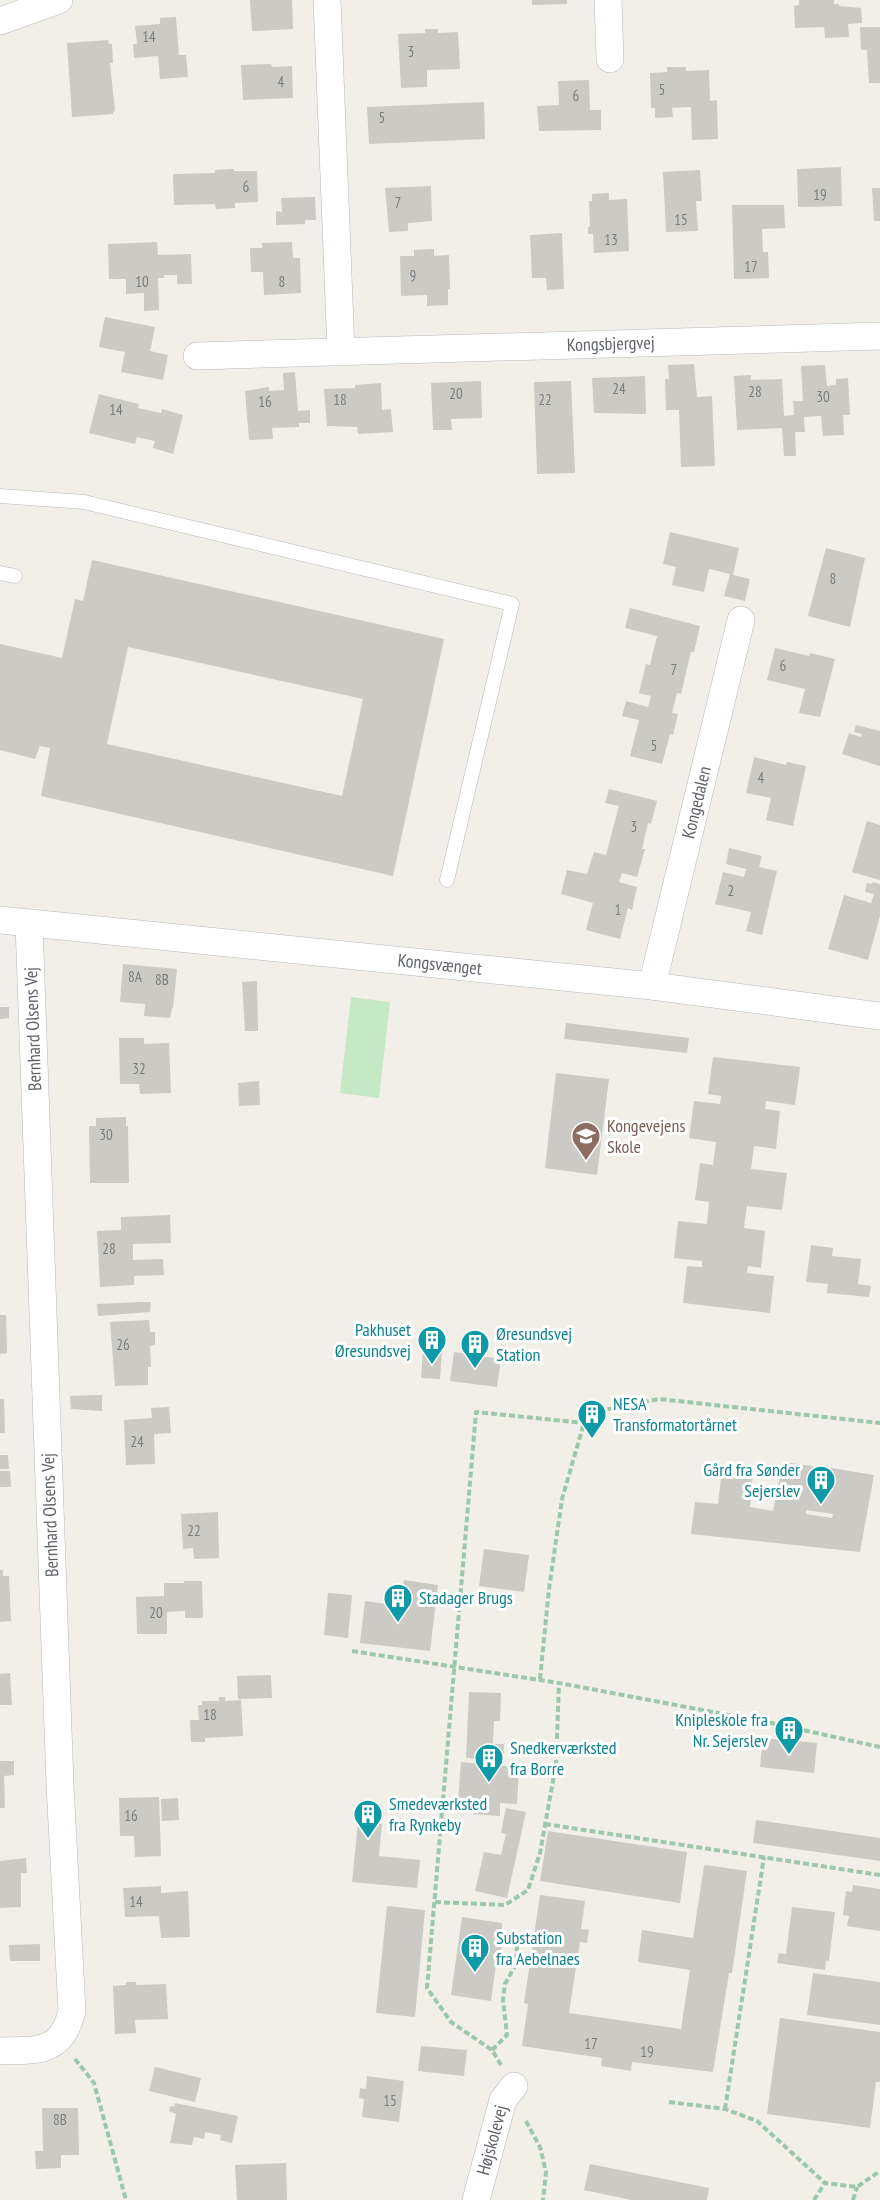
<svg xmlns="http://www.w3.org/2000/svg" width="880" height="2200" font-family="'PT Sans Narrow',sans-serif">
<rect width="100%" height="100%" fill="#f1efe8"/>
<path fill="#c5e8c5" d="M351,997L390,1002L379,1098L340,1093Z"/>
<g fill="#cccac5" fill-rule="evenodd">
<path d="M250,0H292L293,29L252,31Z"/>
<path d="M532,0H567V4L532,5Z"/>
<path d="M799,0H834V4H839V6L861,8L862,23L848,24L849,37L825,38L824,27L795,28L794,6L799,5Z"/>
<path d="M176,17L179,55H186L188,77L160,79L158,56L134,58L133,44H137L135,26L160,24V18Z"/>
<path d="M860,27H880V83H869L867,50H861Z"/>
<path d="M425,29H438V33L458,32L460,69L427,70V87L401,88L398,34L425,33Z"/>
<path d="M108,40L109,44H112L113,63H110L115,111L113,112V114L72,117L67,43Z"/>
<path d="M271,64L272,67L292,66L293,98L243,100L241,65Z"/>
<path d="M667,67H686V71L709,70L710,101L717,100L718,139L692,140L691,107L672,108L673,117L655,118V108H651L650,73L667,72Z"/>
<path d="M589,80L590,110H601V130L539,131L537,106L559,105L558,81Z"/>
<path d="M484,102L485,139L369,144L367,107Z"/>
<path d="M841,167L842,206L798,207L797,169Z"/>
<path d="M234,169V171H257L258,202L235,203V208L216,209L215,204L174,205L173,174L215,173V170Z"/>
<path d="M700,170L702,201H696L698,231L666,232L663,172Z"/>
<path d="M431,186L432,221L408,223V231L389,232L385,188Z"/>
<path d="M872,188H880V221H874Z"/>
<path d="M609,193V200L627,199L629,251L594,253L593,234H588V227H590L589,201H592V194Z"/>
<path d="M315,197L316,220H305V224L276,225V211L282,212L281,198Z"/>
<path d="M732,205H784L785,228L762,229L763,252H768L769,278L734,279Z"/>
<path d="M562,233L564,289L547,290L546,278H532L530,235Z"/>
<path d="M157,242L158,255L191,254L192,284H177V275H164V278H158L159,310L144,311V293L126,294V279H109L108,244Z"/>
<path d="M292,242L293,258H300L301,293L264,295L263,272H251L250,248H262V243Z"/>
<path d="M434,249V256L449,255L450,289H448V305L427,306V295L401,296L400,256H414V250Z"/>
<path d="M105,317L155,327L150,351L168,355L163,380L121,372L125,352L99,347Z"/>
<path d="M694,364L697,397L712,396L715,466L681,467L679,410H666L665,379H669L668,365Z"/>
<path d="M825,365L827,386L836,385V379L848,378L850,415H843L844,435L823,436L821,416L804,417L805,432H795L796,456H784L782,428L737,430L734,376L751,375V380L782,379L784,416L794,415L793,401H803L801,366Z"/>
<path d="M295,372L298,411L310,410V423H299V427L272,428L273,439L249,440L245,391L269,387V391L284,390L283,373Z"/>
<path d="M645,376L646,414L594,413L592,378Z"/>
<path d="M481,381L482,418L451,419L452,430H433L431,383Z"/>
<path d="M571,381L575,473L537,474L534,382Z"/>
<path d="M381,383L382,410L391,409L393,432L358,434L357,427L327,426L324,389L355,388V385Z"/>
<path d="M99,394L139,404L138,408L161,413L162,409L183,415L173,454L153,448L155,441L137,437L135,444L89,433Z"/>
<path d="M670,532L739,548L733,575L750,579L745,601L724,596L730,574L709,569L704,592L672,585L676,567L663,564Z"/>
<path d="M826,548L865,558L850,627L808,616Z"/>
<path d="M92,560L444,639L393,876L41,796L50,748L40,746L35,759L0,750V644L62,658L75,599L83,601ZM128,647L363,699L342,796L107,744Z"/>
<path d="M630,608L700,626L694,652H691L681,694L677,693L672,713L678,714L673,735L670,734L662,764L630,756L639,720L622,716L626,701L648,707L651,696L639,693L646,664L650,665L657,636L625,628Z"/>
<path d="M775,648L809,656L810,653L835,659L820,717L799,713L805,689L767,680Z"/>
<path d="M856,725L880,731V766L842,754L849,733L860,737L862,734L854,732Z"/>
<path d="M754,757L786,765L787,762L806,766L793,826L766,820L771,798L746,793Z"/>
<path d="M609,789L657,801L651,824L648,823L642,849H645L637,877L622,873L619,882L637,887L632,910L628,908L620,939L586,930L593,903L561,894L567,870L587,874L594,852L606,855L619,806L605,803Z"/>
<path d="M867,821L880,825V880L852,872Z"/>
<path d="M729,848L762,856L759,867L777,871L762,935L746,931L751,912L715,904L723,872L744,877L746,869L726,864Z"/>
<path d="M873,882L880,884V916L868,960L828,949L844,895L871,903L874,894L865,892L867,883L872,884Z"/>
<path d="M123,964L177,969L173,1008H172L170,1018L144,1016L145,1004L120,1002Z"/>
<path d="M257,981L258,1031H245L242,982Z"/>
<path d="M0,1007H9V1018L0,1019Z"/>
<path d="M566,1023L689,1038L687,1053L564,1039Z"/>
<path d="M119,1038H144V1044L169,1043L171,1093L140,1094L139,1084H120Z"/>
<path d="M713,1057L800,1067L795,1105L766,1101L765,1109L780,1111L776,1149L754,1146L751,1169L787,1173L782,1210L747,1206L744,1228L765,1231L761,1268L748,1266L747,1273L774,1276L770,1313L683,1303L687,1266L702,1267V1261L674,1258L678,1221L707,1224L709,1202L695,1200L700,1163L713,1165L716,1142L689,1138L694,1101L720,1104L721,1096L708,1094Z"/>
<path d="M556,1073L609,1079L597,1175L545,1168Z"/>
<path d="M259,1081L260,1105L239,1106L238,1083Z"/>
<path d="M126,1117V1126H128L129,1183H90L89,1126H96V1118Z"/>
<path d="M170,1215L171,1243L133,1244V1260L163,1259L164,1275L134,1276V1285L100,1287L97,1231L121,1230V1217Z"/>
<path d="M811,1245L833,1248L832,1256L861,1259L858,1284L871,1286L869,1297L827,1293L828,1284L806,1282Z"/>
<path d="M137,1302H151L150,1312L98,1316L97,1304Z"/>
<path d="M0,1315H6L7,1353L0,1354Z"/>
<path d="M149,1320L150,1332H155V1345L150,1346L151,1367H148V1385L115,1386L110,1322Z"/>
<path d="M423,1350L442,1352L440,1379L421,1378Z"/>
<path d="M454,1352L501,1359L497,1387L450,1381Z"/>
<path d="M102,1395V1411L71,1409L70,1396Z"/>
<path d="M0,1399H4L5,1433H0Z"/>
<path d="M169,1407L171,1433L154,1434L155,1464L126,1465L124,1420L152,1418L151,1408Z"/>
<path d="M0,1455H8L9,1469H0Z"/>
<path d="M783,1462L813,1466V1470L824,1471L825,1467L874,1475L860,1552L691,1534L695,1502L718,1504L722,1470L753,1473L750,1507L773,1511ZM806,1510L833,1514L832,1518L806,1514Z"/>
<path d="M0,1471H10L11,1487H0Z"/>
<path d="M218,1512L219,1558L194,1559L193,1548L183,1549L181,1514Z"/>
<path d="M484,1549L529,1555L524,1592L479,1586Z"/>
<path d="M0,1570H3V1576H9L11,1621L0,1622Z"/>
<path d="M404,1580L438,1585L430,1651L360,1643L365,1601L400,1606Z"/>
<path d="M184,1581H202L203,1618H185V1611L167,1612V1634H137L136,1597L164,1596V1583H184Z"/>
<path d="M328,1593L352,1595L348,1638L324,1635Z"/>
<path d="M10,1673L12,1705H0V1674Z"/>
<path d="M271,1675L272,1698L238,1699L237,1676Z"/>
<path d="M469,1692L501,1693L500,1721H494L493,1744H504L503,1760L466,1758Z"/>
<path d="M219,1697H225V1701L241,1700L243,1736L205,1738V1742H191L190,1720H199L198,1705H202V1701H219Z"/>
<path d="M763,1738L817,1743L814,1773L760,1767Z"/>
<path d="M0,1761H14V1775L4,1776L5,1808H0Z"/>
<path d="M461,1762L519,1767L517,1804L500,1803V1816L473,1814L474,1802L458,1801Z"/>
<path d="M159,1797L161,1856L135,1857L134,1836H120L119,1798Z"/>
<path d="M178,1798L179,1820L162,1821L161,1799Z"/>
<path d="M506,1808L526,1812L507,1898L475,1891L484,1852L501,1855L506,1834L501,1833Z"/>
<path d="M756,1820L880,1838V1861L753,1843Z"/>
<path d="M358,1822L382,1824L379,1856L420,1860L417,1888L352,1882Z"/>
<path d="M548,1831L687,1852L680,1903L540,1881Z"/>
<path d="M26,1858L27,1873H21V1907L0,1908V1861Z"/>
<path d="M706,1865L747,1871L732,1973H729L713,2072L632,2062L631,2071L601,2066L602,2058L522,2046L528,2004L524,2003L540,1895L585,1901L581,1929L589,1930L587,1943L580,1942L569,2013L681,2029L690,1970L638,1962L642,1930L693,1938L704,1866Z"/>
<path d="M853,1885L880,1889V1931L847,1926L849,1916L843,1915L846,1891L852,1892Z"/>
<path d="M161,1886V1893L188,1891L190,1937L161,1938L159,1916L125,1917L123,1888Z"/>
<path d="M387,1906L425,1910L415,2017L376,2013Z"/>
<path d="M792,1907L835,1912L829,1961L826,1960L825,1970L777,1963L779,1953L786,1954Z"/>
<path d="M462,1917L502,1923L501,1950H498L491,2001L451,1995Z"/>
<path d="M40,1944V1961H10L9,1945Z"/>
<path d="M813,1973L880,1982V2025L807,2015Z"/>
<path d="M126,1982H136V1985L166,1984L168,2019L135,2020L136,2033L115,2034L113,1986L126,1985Z"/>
<path d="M780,2018L880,2032V2082H876L870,2128L767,2114Z"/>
<path d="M421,2046L467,2050L464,2076L418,2071Z"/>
<path d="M155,2067L201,2078L195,2102L149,2091Z"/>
<path d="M367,2076L404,2081L399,2122L362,2117L364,2099L359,2098L360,2088L366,2089Z"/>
<path d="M175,2103L238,2116L232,2143L220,2140L221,2135L205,2132L204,2139L194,2137L192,2145L170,2143L176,2114L169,2111L170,2106L174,2107Z"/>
<path d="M42,2108H78L79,2155H61V2168L36,2169L35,2151H43Z"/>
<path d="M286,2163L287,2200H237L235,2165Z"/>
<path d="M590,2164L709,2188L707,2200H631L584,2190Z"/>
</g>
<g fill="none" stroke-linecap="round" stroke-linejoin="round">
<g stroke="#b5b8bc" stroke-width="15">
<g id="service">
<path d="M0,496L84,502L512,604L447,880"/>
<path d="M0,573L15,576"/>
</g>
</g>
<g stroke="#b5b8bc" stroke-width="28">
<g id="minor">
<path d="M327,0L341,351"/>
<path d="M608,0L610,59"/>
<path d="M0,21L59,0"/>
<path id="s1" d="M197,356L880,336"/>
<path id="s2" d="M0,920L652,986L880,1016"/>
<path id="s3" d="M652,986L741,620"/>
<path d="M0,2051C37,2050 62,2054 72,2011L60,1785L29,924"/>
<path id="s4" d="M476,2200L503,2100L514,2086"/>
</g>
</g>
<g stroke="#9cc7a9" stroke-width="4" stroke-dasharray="6 3" stroke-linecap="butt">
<path d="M352,1651L559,1683L771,1723L880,1747"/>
<path d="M540,1679L549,1589L562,1499L584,1423L604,1410L659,1399L880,1423"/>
<path d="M545,1824L880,1875"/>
<path d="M435,1902L505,1905L528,1890L540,1853L556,1764L559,1683"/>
<path d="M492,2050L507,2035L503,2000L505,1984L515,1966L518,1939"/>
<path d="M75,2059L94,2083L126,2200"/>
<path d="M501,2065L492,2050L451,2022L427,1988L476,1412L584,1423"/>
<path d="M669,2102L725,2109L757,2121L825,2183L857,2187L880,2171"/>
<path d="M725,2109L764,1857"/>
<path d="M526,2121L540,2147L546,2172L543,2200"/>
<path d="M814,2200L825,2183"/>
<path d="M853,2200L857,2187"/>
</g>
<use href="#service" stroke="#fff" stroke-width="14"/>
<use href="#minor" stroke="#fff" stroke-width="27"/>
</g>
<defs>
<g id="school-pin" transform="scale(1.5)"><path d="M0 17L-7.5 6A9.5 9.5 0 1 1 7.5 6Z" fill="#8d6e63" stroke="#fff"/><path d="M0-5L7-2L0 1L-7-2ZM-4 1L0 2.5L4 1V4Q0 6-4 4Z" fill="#fff"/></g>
<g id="building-pin" transform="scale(1.5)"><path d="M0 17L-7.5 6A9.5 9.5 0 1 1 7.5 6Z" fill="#0f9aa8" stroke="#fff"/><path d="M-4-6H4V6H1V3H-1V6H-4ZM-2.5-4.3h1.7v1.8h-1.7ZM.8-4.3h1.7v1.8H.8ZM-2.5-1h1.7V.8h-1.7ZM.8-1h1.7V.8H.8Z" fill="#fff"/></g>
</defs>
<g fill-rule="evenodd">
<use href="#school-pin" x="586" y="1136"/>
<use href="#building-pin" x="432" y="1340"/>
<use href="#building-pin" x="475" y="1344"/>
<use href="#building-pin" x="592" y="1414"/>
<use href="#building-pin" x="821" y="1480"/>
<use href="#building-pin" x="398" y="1598"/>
<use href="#building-pin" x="789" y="1730"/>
<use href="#building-pin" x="489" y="1758"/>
<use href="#building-pin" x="368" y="1814"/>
<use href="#building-pin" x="475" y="1948"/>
</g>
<g text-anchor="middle" stroke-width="6" stroke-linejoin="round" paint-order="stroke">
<g font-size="15" fill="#7a7d7f">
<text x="149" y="42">14</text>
<text x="411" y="57">3</text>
<text x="281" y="87">4</text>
<text x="662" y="95">5</text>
<text x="576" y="101">6</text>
<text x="382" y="123">5</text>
<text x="246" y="192">6</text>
<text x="820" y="200">19</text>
<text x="398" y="208">7</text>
<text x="681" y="225">15</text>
<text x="611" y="245">13</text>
<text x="751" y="272">17</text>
<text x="413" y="281">9</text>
<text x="142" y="287">10</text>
<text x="282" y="287">8</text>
<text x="619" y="394">24</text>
<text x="755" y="397">28</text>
<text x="456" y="399">20</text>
<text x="823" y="402">30</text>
<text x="340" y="405">18</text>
<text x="545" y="405">22</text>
<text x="265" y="407">16</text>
<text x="116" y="415">14</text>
<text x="833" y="584">8</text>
<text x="783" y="671">6</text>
<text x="674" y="675">7</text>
<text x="654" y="751">5</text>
<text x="761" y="783">4</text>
<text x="634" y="832">3</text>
<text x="731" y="896">2</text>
<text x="618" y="915">1</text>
<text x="135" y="982">8A</text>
<text x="162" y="985">8B</text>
<text x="139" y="1074">32</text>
<text x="106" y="1140">30</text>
<text x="109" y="1254">28</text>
<text x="123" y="1350">26</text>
<text x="137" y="1447">24</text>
<text x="194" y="1536">22</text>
<text x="156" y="1618">20</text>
<text x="210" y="1720">18</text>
<text x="131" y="1821">16</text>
<text x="136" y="1907">14</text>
<text x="591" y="2049">17</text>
<text x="647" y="2057">19</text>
<text x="390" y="2106">15</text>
<text x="60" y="2125">8B</text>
</g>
<g font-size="18" fill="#5f6368" stroke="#fff">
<text dy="6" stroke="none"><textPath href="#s1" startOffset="414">Kongsbjergvej</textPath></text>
<text dy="6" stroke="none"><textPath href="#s3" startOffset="189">Kongedalen</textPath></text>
<text dy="6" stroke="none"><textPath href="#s2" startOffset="442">Kongsvænget</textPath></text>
<text transform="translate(33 1029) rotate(-92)" y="6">Bernhard Olsens Vej</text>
<text transform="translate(50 1515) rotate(-92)" y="6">Bernhard Olsens Vej</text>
<text dy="6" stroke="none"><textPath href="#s4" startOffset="62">Højskolevej</textPath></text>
</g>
<g font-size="18" fill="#785e54" stroke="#fff" text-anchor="start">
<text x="607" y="1132">Kongevejens<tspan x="607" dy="21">Skole</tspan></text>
</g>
<g font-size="18" fill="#0d838f" stroke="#fff" text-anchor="start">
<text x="411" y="1336" text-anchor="end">Pakhuset<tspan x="411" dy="21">Øresundsvej</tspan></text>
<text x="496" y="1340">Øresundsvej<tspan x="496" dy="21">Station</tspan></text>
<text x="613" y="1410">NESA<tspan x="613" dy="21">Transformatortårnet</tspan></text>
<text x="800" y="1476" text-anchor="end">Gård fra Sønder<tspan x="800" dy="21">Sejerslev</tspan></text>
<text x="419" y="1604">Stadager Brugs</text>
<text x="768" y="1726" text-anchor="end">Knipleskole fra<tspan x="768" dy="21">Nr. Sejerslev</tspan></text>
<text x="510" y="1754">Snedkerværksted<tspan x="510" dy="21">fra Borre</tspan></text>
<text x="389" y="1810">Smedeværksted<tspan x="389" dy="21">fra Rynkeby</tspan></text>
<text x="496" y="1944">Substation<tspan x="496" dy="21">fra Aebelnaes</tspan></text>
</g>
</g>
</svg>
